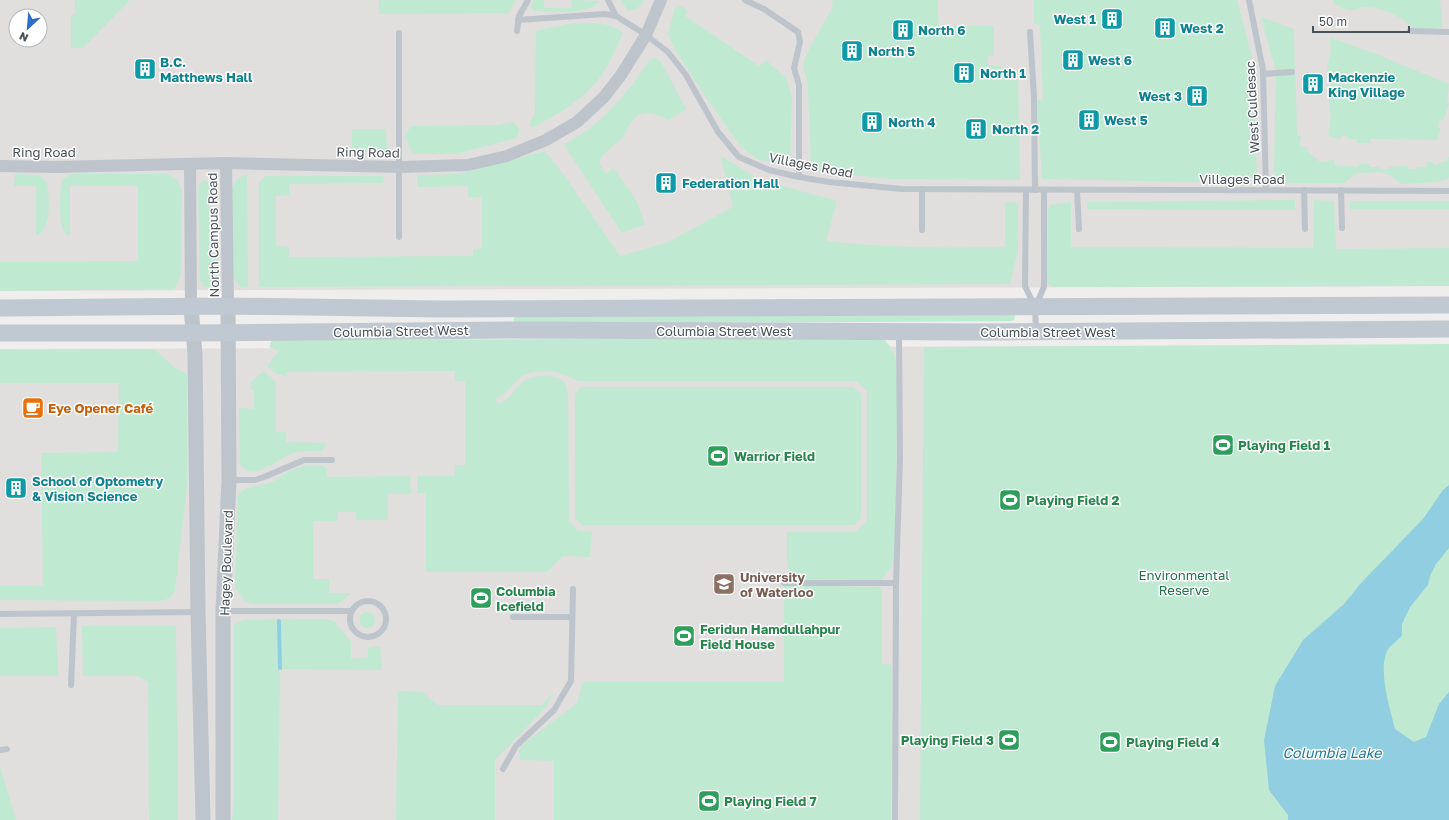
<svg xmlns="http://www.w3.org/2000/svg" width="1449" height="820" font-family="'Golos Text',sans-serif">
<rect width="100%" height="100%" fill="#f0eded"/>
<g fill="#e1dede" fill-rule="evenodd">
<path d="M0,0H1449V286L0,291ZM16,16H40V40H16Z"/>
<path d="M1089,346L1449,347V820H0V349Z"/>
</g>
<g fill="#c0e9d1">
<path d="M75,0H130L83,48H71V15H75Z"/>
<path d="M379,0H516L509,13L379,14Z"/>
<path d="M534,0H543L545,8H571L572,0L600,1C590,15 552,11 535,11L530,7Z"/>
<path d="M621,0H644C640,7 635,12 627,10Z"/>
<path d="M832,0H937L939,26H994L993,56H988V65L1000,66L1018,71L1020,180L888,179L811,170L808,85L803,67L806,55L833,6Z"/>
<path d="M1034,0H1237L1252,56L1257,173L1246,183L1042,179L1037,100H1043L1040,25L1034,24Z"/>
<path d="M1334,0H1440L1442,27L1417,33C1406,18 1384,7 1365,7C1360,7 1356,10 1352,10C1347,11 1339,6 1334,4Z"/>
<path d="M680,6L688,10L685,16L759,66L766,60L786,78L792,97L790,165L759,160L742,148L707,99L675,50L668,35L674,10Z"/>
<path d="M1261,17L1294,29C1294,65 1297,100 1297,136H1302L1299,143L1302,147H1308L1307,151L1320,162L1334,160L1335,165L1358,167L1359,164H1370V167H1379L1380,169H1389V167L1408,166L1409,169H1417V167H1427V162H1432L1434,165L1448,160L1447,156L1449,157V178L1438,182L1402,184L1391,176L1381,172L1357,173L1344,183H1285L1276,178L1274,170L1276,71Z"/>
<path d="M573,23C591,23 609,21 623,33C616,47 610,64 600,77C584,99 557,115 534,127L529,125L535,112L536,31Z"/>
<path d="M1329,37L1376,54L1449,84L1447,101L1449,104L1443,121L1440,120L1438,127L1441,128L1437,140L1370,139V143H1357V139H1347L1348,136H1341L1340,140L1328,135L1331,117L1329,102L1331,87L1327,68L1331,49Z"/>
<path d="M655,58L661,62L686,109L669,120C655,114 643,108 632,121C628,126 627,133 622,138C613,147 603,151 599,163L606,174L614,168L637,202L645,224L622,233L564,145C602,123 626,97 650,59Z"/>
<path d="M513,122L520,130L516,138L456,154H414L410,149L405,136L411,126L498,125Z"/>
<path d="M352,129H386L387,152H352Z"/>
<path d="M545,151L564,175L620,256L666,243L733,207L721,156L760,180L837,201L826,241C886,248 945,248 1005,247V202L1018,203V250L1010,284L259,287V182L266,176H383L384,183L289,184V195L276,196V246L289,247V257L473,256V249L482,248V197H468V186L417,187V175L460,174Z"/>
<path d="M15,174L40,175L47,183C49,198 53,228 36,236V186H14Z"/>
<path d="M72,174H167L177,180L182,190L181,267L180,277L174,289L0,291V262L138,261V186H70V236C66,234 63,231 62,226C59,218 59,184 64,178Z"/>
<path d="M247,174L248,288L240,287L234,277L231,190L237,179Z"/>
<path d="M205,180L210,185C210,200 209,214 210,229C211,243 227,275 213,288L204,287L200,279L198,191L199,184Z"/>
<path d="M1295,200V210L1087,209V202Z"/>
<path d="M1314,200L1334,201L1336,249L1449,248V286L1056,287L1049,285L1047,282L1048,210L1050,205L1071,202V247L1313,248Z"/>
<rect x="1350" y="201" width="99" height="8"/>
<path d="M1012,313L1015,316L1014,320L1011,321L517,324L514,323L513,320L516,315Z"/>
<path d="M882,338C893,347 895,355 898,368L895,549L891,568L881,580L795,579L787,566V532H856L867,520V391L857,381H579L554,371L534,372L523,375L503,395L496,398L497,403C510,402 513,389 523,382C532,375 554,373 563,381C567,385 567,391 568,396L569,521L577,530L592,532L590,557L563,556L547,572H426V493H417V476H455V465H465V381H455V371L287,372V376L277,374L267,366L279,351L269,347L272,340Z"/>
<path d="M1449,344V820H920L924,347Z"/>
<path d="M154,349L174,367L187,374V487L175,590L170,598L161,601L0,600V586H43L41,453L118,452L119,383H0V350Z"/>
<path d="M264,371L276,382V432H286V442L327,443L322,451C313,451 302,451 294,453C277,458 252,486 239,462V408L254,409V390L251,389V382Z"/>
<path d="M581,387H853L861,394V518L854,525H582L575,518V394Z"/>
<path d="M314,466H323L327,468V477L410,476L411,494H388V520H356V512H338L337,521H313V579H329V593H352L337,604H251L243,599L235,588L238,496C244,484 261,487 272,482C281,477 288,470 298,468C303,466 308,466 314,466Z"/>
<path d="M784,585L880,587L882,590V664L892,665L891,820H554V761L520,760L519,752L521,746L577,703L583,682H784Z"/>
<circle cx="367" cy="620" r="8"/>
<path d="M327,619L334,621L351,642V659L368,658V648L380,646L382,670L280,669L278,820H232L234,796V625L243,620Z"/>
<path d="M82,626H176L178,820H149L148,682L137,676H83Z"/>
<path d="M56,627L58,676H0V628Z"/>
<path d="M398,691L422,692L438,705H542L555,691L545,708L495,760V820H396Z"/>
<path d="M0,766L16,820H0Z"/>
</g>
<path fill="#91cee1" d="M1449,485V548L1436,564L1430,576L1428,585L1410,607L1402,624V635C1398,641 1390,645 1387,651C1378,671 1390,709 1395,729L1414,742L1426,737L1439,704L1449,692V820H1288V815L1269,790L1264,740L1275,686L1303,640L1344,604L1361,583L1423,519L1443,490Z"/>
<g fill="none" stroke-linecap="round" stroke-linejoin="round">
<path stroke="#91cee1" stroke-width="4" d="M279,621L280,668"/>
<g stroke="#bdc4cb" stroke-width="6">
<path d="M608,0L616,16L646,35L668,52L686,75L718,132L739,157L769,170L799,177L829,182L902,189L1449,191"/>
<path d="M745,0L764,9L798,32L800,42L794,68L799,85V177"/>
<path d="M1249,0L1263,70L1266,190"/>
<path d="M518,20L605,14L616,16"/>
<path d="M517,31L519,16L528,0"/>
<path d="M1410,31L1449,32"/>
<path d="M1030,32L1034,97L1035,190"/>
<path d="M1263,74L1292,72"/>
<path d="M922,189V230"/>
<path d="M1026,190L1025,286L1035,307L1036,330"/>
<path d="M1077,190L1079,229"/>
<path d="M1304,190L1305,229"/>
<path d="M1341,190L1342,228"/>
<path d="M399,237V33"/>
<path d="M1036,305L1044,287V190"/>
<path d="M230,480H255L264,477L304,460H332"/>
<path d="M784,583H896"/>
<circle cx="368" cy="619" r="18"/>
<path d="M223,611H351"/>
<path d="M0,614L198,612"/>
<path d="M513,617H572"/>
<path d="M71,685L74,614"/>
<path d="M0,750L7,749"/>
<path d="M503,769L516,746L554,710L571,681L573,589"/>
<path d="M895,820L896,583L900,458L899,334"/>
</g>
<g stroke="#bdc4cb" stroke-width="12">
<path d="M226,163L228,306"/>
<path d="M190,164L191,307"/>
<path d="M0,166L55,167L226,163L400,167L468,165L507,156L546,140L577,122L604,97L621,75L646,35L661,0"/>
</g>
<g stroke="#bdc4cb" stroke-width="15">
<path d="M191,307L195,354L198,612L203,820"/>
<path d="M223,820V611L229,480L228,306"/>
</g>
<g stroke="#c0c8d2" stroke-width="17">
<path d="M0,308L228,306L440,309L1449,305"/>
<path d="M0,333H192L506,330L976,332L1449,329"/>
</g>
</g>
<defs>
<g id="building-square" transform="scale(1.15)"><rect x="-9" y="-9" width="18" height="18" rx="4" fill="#0f9aa8" stroke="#fff"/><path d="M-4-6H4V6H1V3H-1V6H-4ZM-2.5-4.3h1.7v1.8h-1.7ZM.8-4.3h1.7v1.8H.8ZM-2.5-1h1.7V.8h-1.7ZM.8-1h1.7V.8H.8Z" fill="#fff"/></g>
<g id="cafe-square" transform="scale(1.15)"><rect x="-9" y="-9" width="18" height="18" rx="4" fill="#e8710a" stroke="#fff"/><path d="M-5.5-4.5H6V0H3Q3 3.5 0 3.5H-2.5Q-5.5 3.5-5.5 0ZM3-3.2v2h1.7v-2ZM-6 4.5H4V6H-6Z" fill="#fff"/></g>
<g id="stadium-square" transform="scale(1.15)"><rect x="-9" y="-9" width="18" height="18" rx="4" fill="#2e9e5b" stroke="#fff"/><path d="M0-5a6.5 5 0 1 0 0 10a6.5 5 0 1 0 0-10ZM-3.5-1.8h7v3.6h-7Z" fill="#fff"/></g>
<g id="university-square" transform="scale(1.15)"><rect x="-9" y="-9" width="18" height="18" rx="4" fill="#8d6e63" stroke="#fff"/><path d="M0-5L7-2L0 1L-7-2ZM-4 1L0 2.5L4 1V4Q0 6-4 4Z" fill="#fff"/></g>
</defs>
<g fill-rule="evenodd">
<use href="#building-square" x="1112" y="19"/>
<use href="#building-square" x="1165" y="28"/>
<use href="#building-square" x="903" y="30"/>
<use href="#building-square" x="852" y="51"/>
<use href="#building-square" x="1073" y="60"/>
<use href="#building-square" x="145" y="69"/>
<use href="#building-square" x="964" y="73"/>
<use href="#building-square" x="1313" y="84"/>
<use href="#building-square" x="1197" y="96"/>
<use href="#building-square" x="1089" y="120"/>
<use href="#building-square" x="872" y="122"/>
<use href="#building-square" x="976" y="129"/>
<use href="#building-square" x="666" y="183"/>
<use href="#cafe-square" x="33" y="408"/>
<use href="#stadium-square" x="1223" y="445"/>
<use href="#stadium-square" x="718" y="456"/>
<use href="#building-square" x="16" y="488"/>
<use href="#stadium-square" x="1010" y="500"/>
<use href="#university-square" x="724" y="584"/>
<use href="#stadium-square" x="481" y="598"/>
<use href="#stadium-square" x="684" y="636"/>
<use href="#stadium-square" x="1009" y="740"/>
<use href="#stadium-square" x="1110" y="742"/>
<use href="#stadium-square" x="709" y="801"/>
</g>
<g text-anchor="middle" stroke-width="3" stroke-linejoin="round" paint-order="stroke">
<g font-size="13" font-weight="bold" fill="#0d838f" stroke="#fff" text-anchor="start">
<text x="1096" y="24" text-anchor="end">West 1</text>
<text x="1180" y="33">West 2</text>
<text x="918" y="35">North 6</text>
<text x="868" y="56">North 5</text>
<text x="1088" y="65">West 6</text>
<text x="160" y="67">B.C.<tspan x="160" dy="15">Matthews Hall</tspan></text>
<text x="980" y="78">North 1</text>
<text x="1328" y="82">Mackenzie<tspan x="1328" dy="15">King Village</tspan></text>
<text x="1182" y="101" text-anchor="end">West 3</text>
<text x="1104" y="125">West 5</text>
<text x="888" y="127">North 4</text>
<text x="992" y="134">North 2</text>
<text x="682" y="188">Federation Hall</text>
<text x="32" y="486">School of Optometry<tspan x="32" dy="15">&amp; Vision Science</tspan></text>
</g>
<g font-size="13" fill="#485058" stroke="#fff">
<text transform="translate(1252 107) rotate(-93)" y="5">West Culdesac</text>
<text x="44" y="157">Ring Road</text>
<text transform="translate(368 152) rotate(1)" y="5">Ring Road</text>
<text transform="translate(811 165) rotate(11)" y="5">Villages Road</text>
<text x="1242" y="184">Villages Road</text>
<text transform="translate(213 235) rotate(-91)" y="5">North Campus Road</text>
<text transform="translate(401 331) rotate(-1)" y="5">Columbia Street West</text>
<text x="724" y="336">Columbia Street West</text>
<text x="1048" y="337">Columbia Street West</text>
<text transform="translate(226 563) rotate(-88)" y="5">Hagey Boulevard</text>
</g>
<g font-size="13" font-weight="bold" fill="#c56008" stroke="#fff" text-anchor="start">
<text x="48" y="413">Eye Opener Café</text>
</g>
<g font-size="13" font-weight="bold" fill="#27864d" stroke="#fff" text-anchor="start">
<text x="1238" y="450">Playing Field 1</text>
<text x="734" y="461">Warrior Field</text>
<text x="1026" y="505">Playing Field 2</text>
<text x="496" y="596">Columbia<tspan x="496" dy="15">Icefield</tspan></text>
<text x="700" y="634">Feridun Hamdullahpur<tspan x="700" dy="15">Field House</tspan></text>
<text x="994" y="745" text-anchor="end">Playing Field 3</text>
<text x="1126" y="747">Playing Field 4</text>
<text x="724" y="806">Playing Field 7</text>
</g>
<g font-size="13" fill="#21714b" stroke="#fff">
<text x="1184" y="580">Environmental<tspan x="1184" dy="15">Reserve</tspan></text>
</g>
<g font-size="13" font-weight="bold" fill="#785e54" stroke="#fff" text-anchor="start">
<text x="740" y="582">University<tspan x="740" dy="15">of Waterloo</tspan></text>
</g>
<g font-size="14" font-style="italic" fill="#1c7a97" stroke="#fff">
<text x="1332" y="758">Columbia Lake</text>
</g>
</g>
<g transform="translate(28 28) rotate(206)"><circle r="19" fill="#ffffff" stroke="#b6b9bc"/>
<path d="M0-3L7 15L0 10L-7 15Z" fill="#2c6dca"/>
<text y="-6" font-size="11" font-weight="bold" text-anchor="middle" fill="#485058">N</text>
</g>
<path d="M1313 26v6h96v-6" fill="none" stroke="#485058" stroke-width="2"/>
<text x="1319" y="26" font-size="12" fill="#485058" stroke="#ffffff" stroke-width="3" paint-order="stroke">50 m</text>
</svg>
